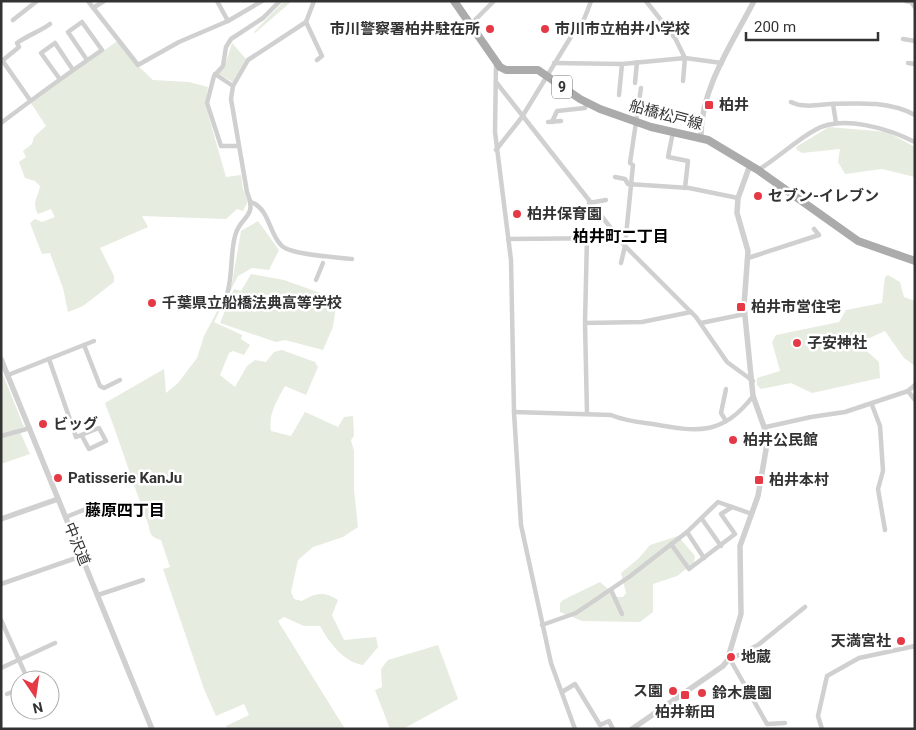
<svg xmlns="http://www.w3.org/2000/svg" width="916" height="730" font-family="Roboto,'Noto Sans JP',sans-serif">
<rect width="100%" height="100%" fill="#fff"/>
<g fill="#e6ecdf">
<path d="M284,1H292L255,33L254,32Z"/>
<path d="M119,40L138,66L153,80L189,82L208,87L205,104L226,177L241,175L243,189L248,201L243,211L237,209L226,219L142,216L148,227L100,248L114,276V282L83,306L68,312L63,288L50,253L42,254L30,223L35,219L42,222L55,217L51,209L38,214C31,202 39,196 40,186L35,181L25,178L19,162L26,157L23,151L32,144L34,137L46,126L31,103L34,99Z"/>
<path d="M232,43L246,59L233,82L219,74L226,62Z"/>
<path d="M829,127L887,132L915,147V177L882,169L845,174L838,162L840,149L802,153L797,150L796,147Z"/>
<path d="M258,221L279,250L269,270L252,268L238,276L214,322L242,335L241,339L250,345L244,355L233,351L229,353L220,375L235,387L247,366L255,360L266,362L274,352L282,350L315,362L318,367L306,395L285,386C277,401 268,414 271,431L291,436L305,412L338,427L344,417L353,416L354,436L351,440L354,451V490L358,527L343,537L313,547L298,560L291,592L294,599L302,601C316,593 324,591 338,600L332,615L344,640L376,637L378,647L363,665C343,662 329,642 320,626H304L284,617L278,621L345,729H228L226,726L249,715L244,704L216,716L204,689L163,569L170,567L161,540C153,538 149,535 149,526C133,485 121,444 105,403L164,369L166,393L178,383L197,358L204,336L232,283L241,231Z"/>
<path d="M251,274L284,280L337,299L333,327L323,350L285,340L276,342L220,323L234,289L241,291Z"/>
<path d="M888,275L900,282L904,297L915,301V366L904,358L885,331L858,343L879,362L880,378L812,393L791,383L761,389L757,385V378L780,371L772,342L776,335L839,322L846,310L882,303L885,277Z"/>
<path d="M1,370L24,427L1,434Z"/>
<path d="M20,432L30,454L1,464V438Z"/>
<path d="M678,536L695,556L694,563L677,576L653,584V612L640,622L582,621L560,612V603L563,600L600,582L617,597H623L626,593L621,573L639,558L650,545Z"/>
<path d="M438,645L458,699L403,729H390L375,690L382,687L381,669L388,660Z"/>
</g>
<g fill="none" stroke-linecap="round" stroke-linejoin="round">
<g stroke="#d0d0d0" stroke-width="4.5">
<path d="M88,1L138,65L179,42L228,21L217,1"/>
<path d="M646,1L675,38L685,58L722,63"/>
<path d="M906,1L911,2L915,7"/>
<path d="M93,8L104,1"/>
<path d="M13,20L37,1"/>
<path d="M228,21L262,1"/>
<path d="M306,22L322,56L317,60"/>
<path d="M471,24L494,1"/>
<path d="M903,39L915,41"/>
<path d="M2,60L30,100"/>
<path d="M2,61L19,47L17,43C30,34 39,32 50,24"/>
<path d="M554,63L622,64L685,58L683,81"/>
<path d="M908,63L915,64"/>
<path d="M496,64L495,132L511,260L514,412L521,525L551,663L575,729"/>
<path d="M215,74L233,86"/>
<path d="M59,78L41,53L55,43L73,70"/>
<path d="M496,82L625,246L696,317L727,362L753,381"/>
<path d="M635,83L637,62"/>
<path d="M619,95L622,64"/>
<path d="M791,102C802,108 818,105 830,104C859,103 889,101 915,115"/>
<path d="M833,104L836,123"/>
<path d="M548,122L561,121"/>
<path d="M552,122L557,111L585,108L587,103"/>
<path d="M1,123C34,98 67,74 102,50L82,22L68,32L87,60"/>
<path d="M673,132L668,157L688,161L685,188"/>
<path d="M239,146H221L207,103L214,76L223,66L226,47L231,39L263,18L280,1"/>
<path d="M496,150L522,117L572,35C583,25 586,15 591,1"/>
<path d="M758,170C778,158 795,141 815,130C842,114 889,129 915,142"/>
<path d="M615,177L625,179L628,184L689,188L738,198"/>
<path d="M251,202C270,209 269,235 282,246C291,255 337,257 352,259"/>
<path d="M589,203L606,200"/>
<path d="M587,237L585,323L642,322L691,312"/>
<path d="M508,239L618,238"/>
<path d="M748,258L819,235L814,229"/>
<path d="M621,263L625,246L633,165L630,163L641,88"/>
<path d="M316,280L323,263"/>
<path d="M227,294C233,275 230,255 235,236C240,215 258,219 247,192L231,99L233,86L248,60L306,22L314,1"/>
<path d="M585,323L587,413"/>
<path d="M701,323L745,314"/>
<path d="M84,345L100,386L104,388L120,380"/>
<path d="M49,359L76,437L99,428L106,441L89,449L82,436"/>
<path d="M8,375L94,341"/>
<path d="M908,391L915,385"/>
<path d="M872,405L880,426L883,471L878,489L885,530"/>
<path d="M514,412L611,415C625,421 638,422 653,424C697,432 723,436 753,396"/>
<path d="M726,421L721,413L726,389"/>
<path d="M766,427L811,417L845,412L908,391L915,400"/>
<path d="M1,436L30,428"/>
<path d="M66,517L101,503"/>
<path d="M702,519L721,546"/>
<path d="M687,532L704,558"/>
<path d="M671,544L689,569L735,534L721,514L732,507"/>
<path d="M1,584L82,556"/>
<path d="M611,590L622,614"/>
<path d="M98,595L143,580"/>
<path d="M1,620L28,680"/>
<path d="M542,625L576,613L629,577L687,532L718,502L752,514"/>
<path d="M727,661L758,645L805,607"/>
<path d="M731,661L767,724L785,723"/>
<path d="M1,668L55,643"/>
<path d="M562,692L575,684L600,725L609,721L613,729"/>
<path d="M7,694L20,689"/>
<path d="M822,729L818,716L827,676L859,658L915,646"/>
</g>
<g stroke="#d0d0d0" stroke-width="5.5">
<path d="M701,137C700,89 733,42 754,1"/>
<path d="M1,359L152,729"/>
<path d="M1,519L58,499"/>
<path d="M632,729L723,666L727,661L741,614L740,546L758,496L768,438L753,396L744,306L748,251L737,213L738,198L750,165"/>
</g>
<path stroke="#ababab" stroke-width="8" d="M454,1L500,67L506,70H538L580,99L600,109L651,127L708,140L758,170L858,241L915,261"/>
</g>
<g fill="#e63946" stroke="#fff" stroke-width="2">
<circle cx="490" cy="29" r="5"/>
<circle cx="545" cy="29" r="5"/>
<rect x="704" y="100" width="10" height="10" rx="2.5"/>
<circle cx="758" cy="196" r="5"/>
<circle cx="517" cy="214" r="5"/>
<circle cx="152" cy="303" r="5"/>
<rect x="736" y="302" width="10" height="10" rx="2.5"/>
<circle cx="797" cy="343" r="5"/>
<circle cx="43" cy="424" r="5"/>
<circle cx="733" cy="440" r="5"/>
<circle cx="58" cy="478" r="5"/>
<rect x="754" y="475" width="10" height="10" rx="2.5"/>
<circle cx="901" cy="641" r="5"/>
<circle cx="731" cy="657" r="5"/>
<circle cx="673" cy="691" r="5"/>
<circle cx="702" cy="693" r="5"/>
<rect x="680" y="690" width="10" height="10" rx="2.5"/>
</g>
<g text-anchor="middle" stroke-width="5" stroke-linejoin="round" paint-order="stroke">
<rect fill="#fff" stroke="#707070" stroke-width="1" x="552" y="75.5" width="20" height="23" rx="4"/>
<g font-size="14" font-weight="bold" fill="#333">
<text x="562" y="92">9</text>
</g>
<g font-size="15" font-weight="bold" fill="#333" stroke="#fff" text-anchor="start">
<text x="480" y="34" text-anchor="end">市川警察署柏井駐在所</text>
<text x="555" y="34">市川市立柏井小学校</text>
<text x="719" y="110">柏井</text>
<text x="768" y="201">セブン-イレブン</text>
<text x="527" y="219">柏井保育園</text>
<text x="162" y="308">千葉県立船橋法典高等学校</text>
<text x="751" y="312">柏井市営住宅</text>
<text x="807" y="348">子安神社</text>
<text x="53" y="429">ビッグ</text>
<text x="743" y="445">柏井公民館</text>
<text x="68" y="483">Patisserie KanJu</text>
<text x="769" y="485">柏井本村</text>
<text x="891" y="646" text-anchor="end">天満宮社</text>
<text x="741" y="662">地蔵</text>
<text x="663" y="696" text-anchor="end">ス園</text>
<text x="712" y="698">鈴木農園</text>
<text x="685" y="717" text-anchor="middle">柏井新田</text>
</g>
<g font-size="15" fill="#333" stroke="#fff">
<text transform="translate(666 115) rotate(15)" y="5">船橋松戸線</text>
<text transform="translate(77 544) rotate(68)" y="5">中沢道</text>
</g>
<g font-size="16" font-weight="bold" fill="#000" stroke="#fff">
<text x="621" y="242">柏井町二丁目</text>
<text x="125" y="516">藤原四丁目</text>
</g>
</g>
<rect width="916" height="730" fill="none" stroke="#333333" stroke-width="5"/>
<g transform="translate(35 695) rotate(167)"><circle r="24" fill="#ffffff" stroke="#adadad"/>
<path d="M0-4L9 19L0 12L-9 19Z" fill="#e63946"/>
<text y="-8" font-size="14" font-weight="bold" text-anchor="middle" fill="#333333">N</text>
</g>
<path d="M746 32v8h132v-8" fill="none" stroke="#333333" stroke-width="2.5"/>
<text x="754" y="32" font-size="15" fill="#333333" stroke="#ffffff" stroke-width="4" paint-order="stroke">200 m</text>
</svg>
